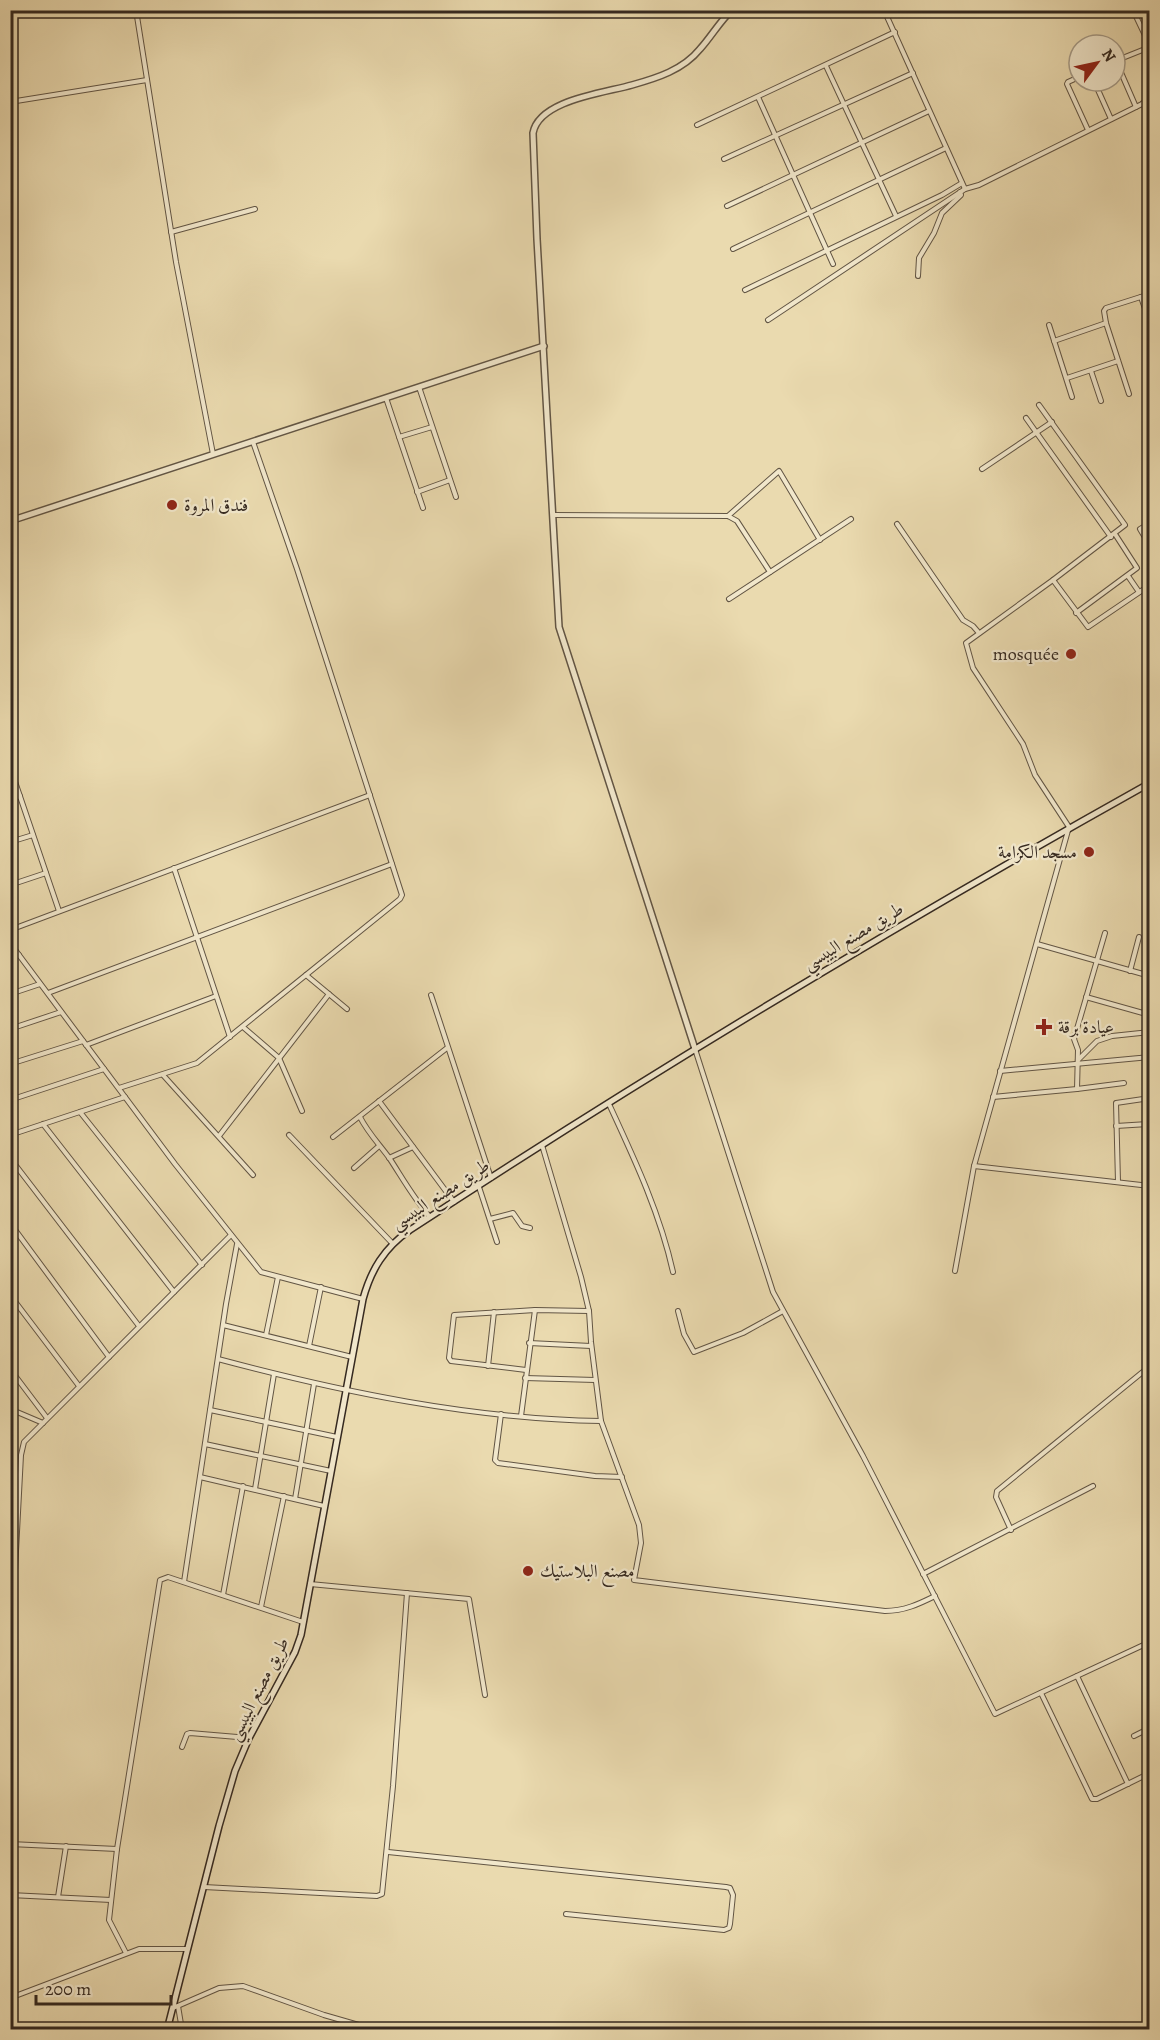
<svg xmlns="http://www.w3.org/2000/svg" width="1160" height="2040" font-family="Alegreya,Amiri,serif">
<rect width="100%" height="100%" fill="#eadaaf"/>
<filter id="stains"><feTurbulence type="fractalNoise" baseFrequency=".00333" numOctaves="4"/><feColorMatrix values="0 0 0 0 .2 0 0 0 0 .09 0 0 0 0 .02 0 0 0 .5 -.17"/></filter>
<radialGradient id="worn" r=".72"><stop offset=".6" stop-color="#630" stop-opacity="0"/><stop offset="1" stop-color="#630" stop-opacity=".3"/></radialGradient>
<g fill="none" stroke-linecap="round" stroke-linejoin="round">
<g stroke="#625544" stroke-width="6">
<g id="minor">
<path d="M136,10L176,262L213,454"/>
<path d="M884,10L965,189"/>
<path d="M1133,10L1150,46"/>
<path d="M1115,61L1150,47"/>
<path d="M1116,61L1136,107"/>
<path d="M826,66L896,216"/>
<path d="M1079,77L1068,82L1067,84L1088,130"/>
<path d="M1094,81L1111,119"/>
<path d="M758,97L833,264"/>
<path d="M10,102L147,80"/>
<path d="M1143,103L1150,116"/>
<path d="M697,125L895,32"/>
<path d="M724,159L913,73"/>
<path d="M727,206L929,111"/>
<path d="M171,232L255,209"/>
<path d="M733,249L946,148"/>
<path d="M918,276L919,258L934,233L942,213L961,195L960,192"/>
<path d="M745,290L942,195L962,183"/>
<path d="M1141,297L1150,323"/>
<path d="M768,320L965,189L979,185L1150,100"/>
<path d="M1049,325L1072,397"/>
<path d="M1054,341L1106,323"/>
<path d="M1091,371L1101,401"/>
<path d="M1067,378L1118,361"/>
<path d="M419,387L456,497"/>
<path d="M1129,394L1106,323L1104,311L1106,308L1150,294"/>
<path d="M386,398L423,508"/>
<path d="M1026,418L1111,537"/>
<path d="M399,437L432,427"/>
<path d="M982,469L1052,422"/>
<path d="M417,492L450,480"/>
<path d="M553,515L728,516L737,521L770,572"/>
<path d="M728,516L779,471L820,540"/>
<path d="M1150,523L1140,529L1150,546"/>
<path d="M897,524L963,620L973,626L979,633"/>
<path d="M1128,576L1139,592"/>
<path d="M1053,580L1088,627L1150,585"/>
<path d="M729,599L851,519"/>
<path d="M1076,613L1137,568L1115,534"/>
<path d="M10,767L59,911"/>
<path d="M10,799L20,796"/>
<path d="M10,842L33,835"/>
<path d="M174,868L230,1037"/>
<path d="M10,885L46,873"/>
<path d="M10,930L370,795"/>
<path d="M10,943L175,1164L261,1272L363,1299"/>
<path d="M1037,944L1150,976"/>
<path d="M10,958L19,955"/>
<path d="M1130,971L1139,937"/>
<path d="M306,975L347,1009"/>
<path d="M48,993L392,864"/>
<path d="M10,994L40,984"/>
<path d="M431,995L491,1178"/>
<path d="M1086,997L1150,1015"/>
<path d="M243,1027L279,1058L302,1111"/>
<path d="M10,1029L61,1012"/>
<path d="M86,1045L216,996"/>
<path d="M695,1049L773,1292L863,1456L995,1714L1150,1642"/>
<path d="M1078,1060L1097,1041L1112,1036L1150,1032"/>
<path d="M10,1064L83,1041"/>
<path d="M1000,1071L1150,1057"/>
<path d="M163,1075L253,1175"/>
<path d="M119,1088L197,1063L400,899L402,895L297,569L253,442"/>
<path d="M1077,1089L1078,1050L1074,1039L1105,933"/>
<path d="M993,1097L1077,1089L1124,1083"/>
<path d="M10,1100L104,1069"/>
<path d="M379,1101L454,1202"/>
<path d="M609,1104C634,1158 660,1213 673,1272"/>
<path d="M80,1112L202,1265"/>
<path d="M360,1117C368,1133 380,1145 390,1159C403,1179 414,1199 430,1217"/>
<path d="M43,1124L174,1292"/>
<path d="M1116,1126L1148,1124"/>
<path d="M10,1135L125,1097"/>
<path d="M289,1135L393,1244"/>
<path d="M219,1136L329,994"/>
<path d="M333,1137L447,1048"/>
<path d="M542,1145L581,1277L589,1311L591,1342L601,1421L639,1525L641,1543L634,1580L885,1611C904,1611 919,1604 935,1596"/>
<path d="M10,1158L139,1326"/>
<path d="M389,1158L413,1147"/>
<path d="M974,1166L1150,1186"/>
<path d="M354,1168L379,1146"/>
<path d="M1118,1182L1116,1103L1150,1098"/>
<path d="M1146,1186L1147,1098"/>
<path d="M479,1187L497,1242"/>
<path d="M490,1219L513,1213L522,1226L530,1228"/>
<path d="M10,1223L109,1357"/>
<path d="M955,1271L974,1166L1069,827L1035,775L1023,744L973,668L966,643L1053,580L1125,525L1039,405"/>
<path d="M10,1295L79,1386"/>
<path d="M678,1311L684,1334L694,1352L743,1333L783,1311"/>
<path d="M223,1325L352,1357"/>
<path d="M266,1335L278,1277"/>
<path d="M529,1343L591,1346"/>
<path d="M309,1346L321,1287"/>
<path d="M218,1359C342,1392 472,1419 601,1421"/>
<path d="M488,1366L494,1312"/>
<path d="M10,1369L47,1418"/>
<path d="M526,1370L451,1361L449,1358L454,1315L535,1310L589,1311"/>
<path d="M525,1378L595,1380"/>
<path d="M10,1409L43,1423"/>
<path d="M210,1410L337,1437"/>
<path d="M501,1414L495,1460L498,1463L595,1476L622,1477"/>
<path d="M521,1416L535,1310"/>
<path d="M205,1444L331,1471"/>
<path d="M200,1477L324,1506"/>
<path d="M255,1489L274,1374"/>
<path d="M295,1499L314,1384"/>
<path d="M1011,1530L996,1497L997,1491L1150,1366"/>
<path d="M923,1574L1093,1486"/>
<path d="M184,1582L226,1304L237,1244"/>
<path d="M310,1584L469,1599L485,1695"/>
<path d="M223,1595L243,1486"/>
<path d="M261,1607L284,1496"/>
<path d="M10,1666L21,1455L24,1442L231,1235"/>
<path d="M1077,1676L1128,1784"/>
<path d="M1041,1693L1092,1799H1097L1150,1773"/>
<path d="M1134,1736L1150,1728"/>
<path d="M182,1747L187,1734L190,1733L249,1738"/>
<path d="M10,1844L117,1849"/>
<path d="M388,1852L726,1887L730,1888L733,1895L730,1924L729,1928L724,1930L566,1914"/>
<path d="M204,1887L377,1896L382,1894L393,1786L407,1593"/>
<path d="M10,1895L111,1900"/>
<path d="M58,1897L66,1846"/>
<path d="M126,1953L109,1920L117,1849L160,1580L168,1577L303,1622"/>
<path d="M10,1998L139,1949H187"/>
<path d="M178,2006L182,2030"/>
<path d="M173,2008L219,1988L243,1986L324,2015L376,2030"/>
</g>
</g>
<g stroke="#625544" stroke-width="8">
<g id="tertiary">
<path d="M10,521L544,346"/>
<path d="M695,1049L559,627L537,239L533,133C539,100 604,93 632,85C657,78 683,70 700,49C711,37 720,21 732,10"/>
</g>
</g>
<g stroke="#352920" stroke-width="8">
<path id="secondary" d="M167,2030L219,1826L235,1771L249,1738L295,1652L301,1635L363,1299C371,1270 384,1248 410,1230C651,1072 898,924 1150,783"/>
</g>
<use href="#minor" stroke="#f1e7cb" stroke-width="4"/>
<use href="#tertiary" stroke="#f1e7cb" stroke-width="5"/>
<use href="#secondary" stroke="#f1e7cb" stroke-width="5"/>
</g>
<g fill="#8f2418" stroke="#f1e7cb" stroke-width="2">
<circle cx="172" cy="505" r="6"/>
<circle cx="1071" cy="654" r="6"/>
<circle cx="1089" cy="852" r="6"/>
<path d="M1041 1018h6v6h6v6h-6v6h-6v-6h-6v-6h6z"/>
<circle cx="528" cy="1571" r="6"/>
</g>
<g text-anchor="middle" stroke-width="4.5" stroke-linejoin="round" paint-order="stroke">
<g font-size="18" fill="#352920" stroke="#f1e7cb" text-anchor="start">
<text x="184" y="511">فندق المروة</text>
<text x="1059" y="660" text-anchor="end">mosquée</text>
<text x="1077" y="858" text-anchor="end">مسجد الكرامة</text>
<text x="1058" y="1033">عيادة برقة</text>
<text x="540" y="1577">مصنع البلاستيك</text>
</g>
<g font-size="18" fill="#352920" stroke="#f1e7cb">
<text transform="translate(853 936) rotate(-31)" y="6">طريق مصنع البيبسي</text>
<text transform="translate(440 1194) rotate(-33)" y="6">طريق مصنع البيبسي</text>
<text transform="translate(258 1689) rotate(-63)" y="6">طريق مصنع البيبسي</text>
</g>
</g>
<rect width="1160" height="2040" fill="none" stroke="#eadaaf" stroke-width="36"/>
<rect x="12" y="12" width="1136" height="2016" fill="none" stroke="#352920" stroke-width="3"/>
<rect x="18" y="18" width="1124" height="2004" fill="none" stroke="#352920" stroke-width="1.5"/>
<g transform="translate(1097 63) rotate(57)"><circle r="28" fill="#f1e7cb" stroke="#a69b87" stroke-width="1.5"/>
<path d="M0-4.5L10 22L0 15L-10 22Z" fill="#8f2418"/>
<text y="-9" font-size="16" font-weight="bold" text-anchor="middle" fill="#352920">N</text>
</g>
<path d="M36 1995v9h135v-9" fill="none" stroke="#352920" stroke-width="3"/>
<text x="45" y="1995" font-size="18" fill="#352920" stroke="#f1e7cb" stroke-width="4.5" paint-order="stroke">200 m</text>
<rect width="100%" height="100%" filter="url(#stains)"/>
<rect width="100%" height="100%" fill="url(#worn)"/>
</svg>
